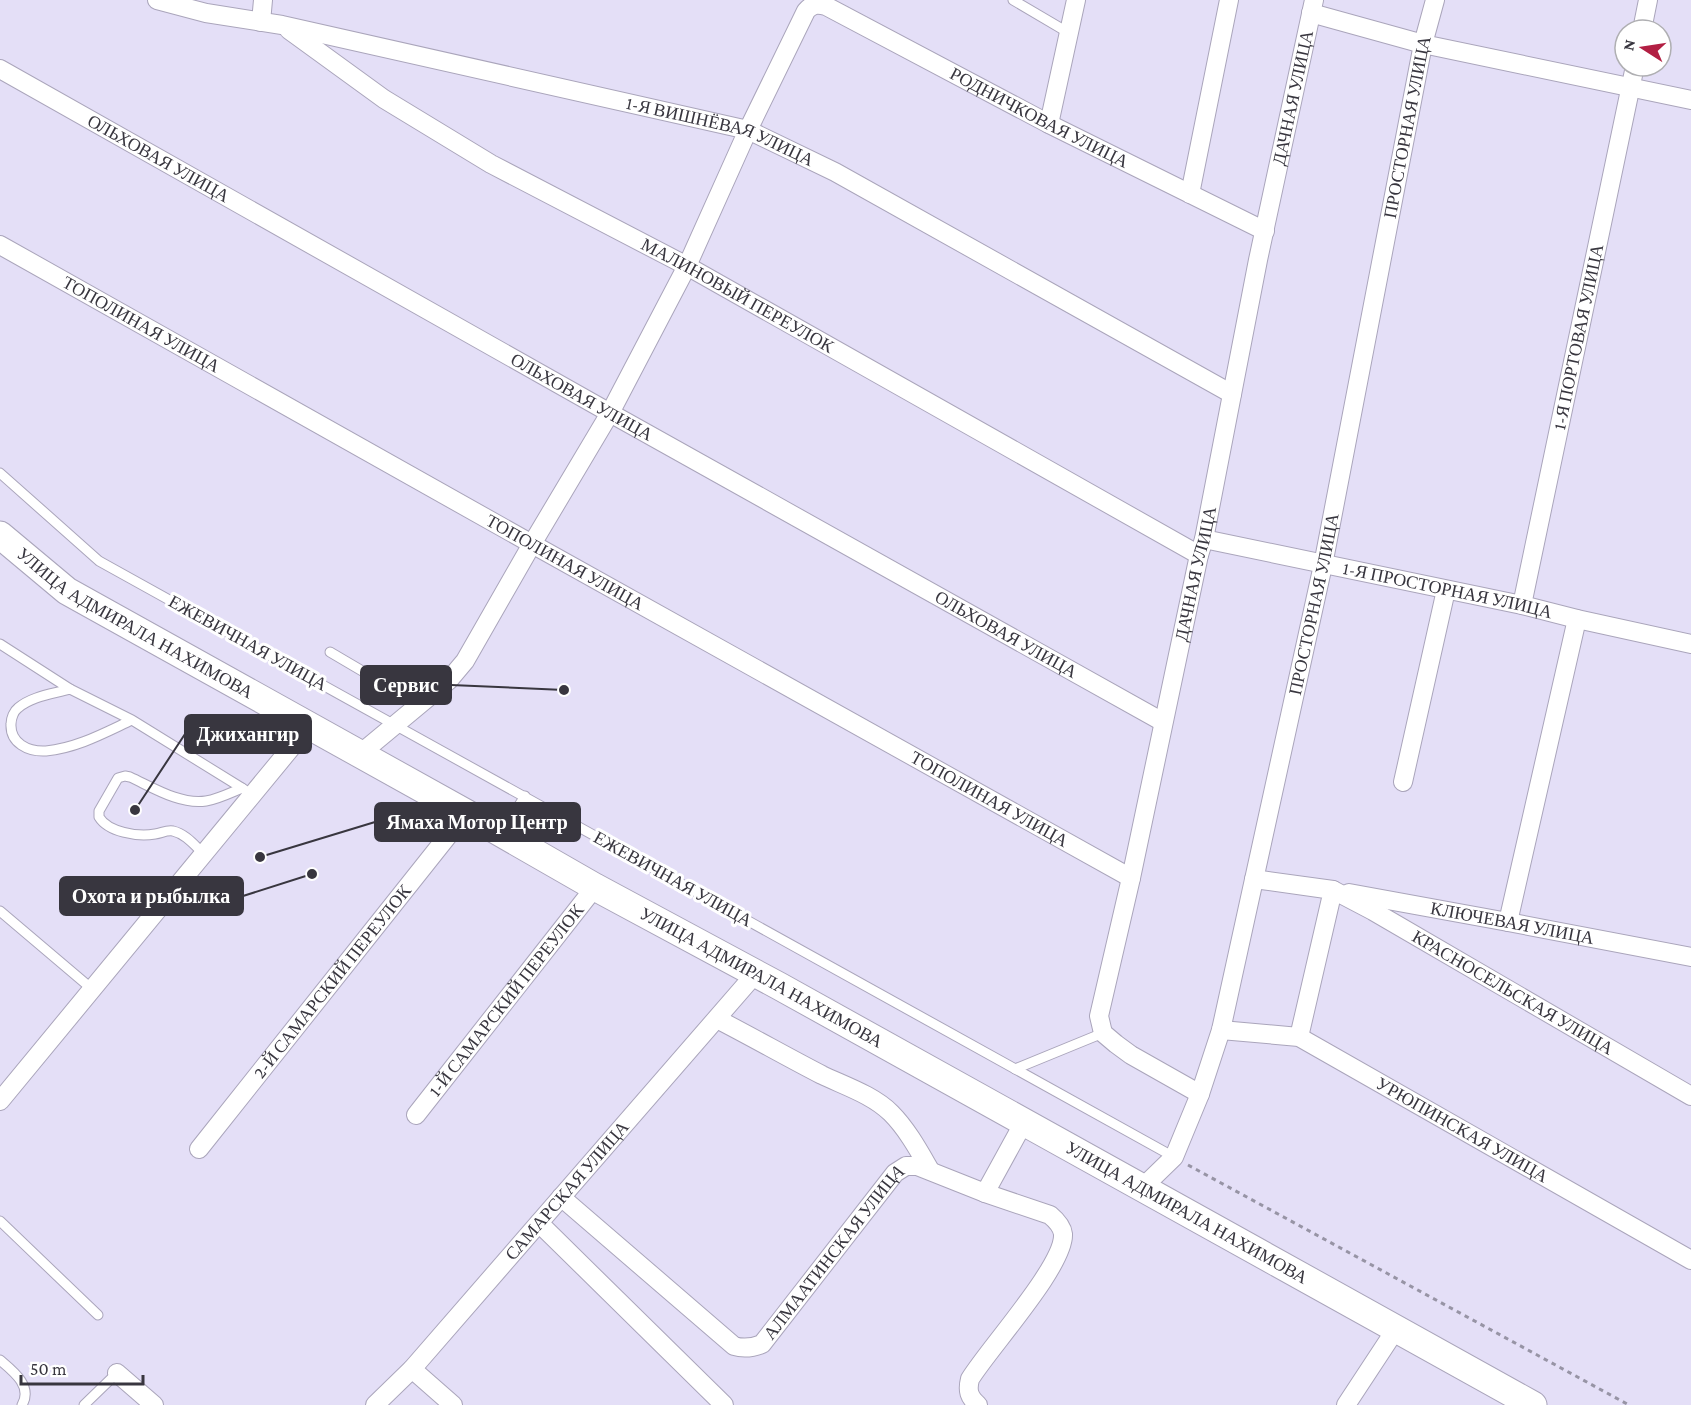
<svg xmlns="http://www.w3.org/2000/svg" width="1691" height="1405" font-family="'Crimson Pro',serif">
<rect width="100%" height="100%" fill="#e4dff7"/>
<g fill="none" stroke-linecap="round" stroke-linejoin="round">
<g stroke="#aaa5bb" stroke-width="11">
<g id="service">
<path d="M1013,0L1069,33"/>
<path d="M0,473L99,561L1174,1157"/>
<path d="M0,644L70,689"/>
<path d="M330,652L420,705"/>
<path d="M132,720C104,733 77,748 46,751C28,752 10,743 11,724C11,718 14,711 18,708C32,696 53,694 70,689L132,720L242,788"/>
<path d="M502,832L525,796"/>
<path d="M204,854C195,846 186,834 173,831C166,830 162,833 155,834C137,837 108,832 99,817V811L118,778L125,776L130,777C152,787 180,805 206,801C218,799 230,793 242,788L245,790"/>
<path d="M0,911L92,989"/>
<path d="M1015,1069L1103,1033"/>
<path d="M0,1221L98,1315"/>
<path d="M0,1360C13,1371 33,1386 22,1405"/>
<path d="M84,1405L117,1373"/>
</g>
</g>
<g stroke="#aaa5bb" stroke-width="20">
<g id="minor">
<path id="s1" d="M157,0L206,13L282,25L748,130L835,172L1232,394"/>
<path d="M1311,13L1423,44L1691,100"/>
<path d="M261,22L263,0"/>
<path id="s2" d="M289,30L384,99L491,164L687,266L1199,555"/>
<path d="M1642,30L1648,0"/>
<path id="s3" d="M0,69L610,413L1163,722"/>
<path d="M1049,124L1076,0"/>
<path d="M1190,194L1229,0"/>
<path id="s4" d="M0,245L532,544L1131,878"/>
<path id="s5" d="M1204,539L1522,605L1577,619L1691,644"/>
<path id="s6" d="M1522,605L1635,66"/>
<path id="s7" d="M360,754L449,680L465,661L532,544L610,413L687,266L748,130L806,11C812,4 817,4 826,6L1049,124L1265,231"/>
<path d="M1403,782L1446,590"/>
<path d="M1254,879L1333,890L1299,1037"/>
<path id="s8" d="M1333,890L1373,911L1691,1096"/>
<path id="s9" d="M1349,893L1508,922L1691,957"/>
<path d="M1508,922L1577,619"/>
<path d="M717,1019C752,1037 787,1057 822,1075C845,1086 873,1095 891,1113C907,1129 919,1151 930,1170"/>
<path id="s10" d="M1221,1030L1299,1037L1691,1260"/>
<path id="s11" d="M1200,1094L1131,1055L1116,1044L1103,1033L1099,1016L1131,878L1199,555L1204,539L1258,260L1314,0"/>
<path d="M0,1101L309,726"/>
<path id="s12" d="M416,1115L595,887"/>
<path id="s13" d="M199,1149L466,813"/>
<path id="s14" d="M1142,1188L1174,1157L1200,1094L1221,1030L1323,565L1423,44L1435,0"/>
<path d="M985,1193L1024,1122"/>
<path id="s15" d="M561,1197L734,1346C744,1349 752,1348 762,1344L895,1173L906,1166H917L985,1193L1050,1215C1056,1220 1062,1226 1063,1234C1065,1265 989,1348 970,1379C967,1391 969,1397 978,1405"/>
<path d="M539,1223L724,1405"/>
<path d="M412,1369L453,1405"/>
<path d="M117,1373L154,1405"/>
<path id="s16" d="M375,1405L412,1369L756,973"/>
<path d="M1346,1405L1396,1329"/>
</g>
</g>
<g stroke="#aaa5bb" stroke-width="29">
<g id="secondary">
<path id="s17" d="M0,535L67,591L466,813L595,887L779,986L1533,1405"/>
</g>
</g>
<path stroke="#9794a5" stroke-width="3" stroke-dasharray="4.5 4.5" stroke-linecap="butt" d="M1188,1165L1629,1405"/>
<use href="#service" stroke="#fff" stroke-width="9"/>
<use href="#minor" stroke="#fff" stroke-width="18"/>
<use href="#secondary" stroke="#fff" stroke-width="27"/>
</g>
<g text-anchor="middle" stroke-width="6" stroke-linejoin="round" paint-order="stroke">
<g font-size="18" fill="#38363f" stroke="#fff">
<text dy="6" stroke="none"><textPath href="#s11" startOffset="1071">ДАЧНАЯ УЛИЦА</textPath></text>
<text dy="6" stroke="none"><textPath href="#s7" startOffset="1138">РОДНИЧКОВАЯ УЛИЦА</textPath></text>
<text dy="6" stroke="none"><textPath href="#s14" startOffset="1102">ПРОСТОРНАЯ УЛИЦА</textPath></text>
<text dy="6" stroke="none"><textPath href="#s1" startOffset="579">1-Я ВИШНЁВАЯ УЛИЦА</textPath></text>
<text dy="6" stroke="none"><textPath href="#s3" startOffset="182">ОЛЬХОВАЯ УЛИЦА</textPath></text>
<text dy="6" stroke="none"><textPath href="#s2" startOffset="522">МАЛИНОВЫЙ ПЕРЕУЛОК</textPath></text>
<text dy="6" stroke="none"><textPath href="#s4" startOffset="162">ТОПОЛИНАЯ УЛИЦА</textPath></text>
<text dy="6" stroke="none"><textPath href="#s6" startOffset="274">1-Я ПОРТОВАЯ УЛИЦА</textPath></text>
<text dy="6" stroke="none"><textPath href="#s3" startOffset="668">ОЛЬХОВАЯ УЛИЦА</textPath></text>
<text dy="6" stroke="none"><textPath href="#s4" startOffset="648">ТОПОЛИНАЯ УЛИЦА</textPath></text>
<text dy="6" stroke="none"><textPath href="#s11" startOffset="585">ДАЧНАЯ УЛИЦА</textPath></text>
<text dy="6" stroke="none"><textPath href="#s5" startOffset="249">1-Я ПРОСТОРНАЯ УЛИЦА</textPath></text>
<text dy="6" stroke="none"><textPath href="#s14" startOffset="616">ПРОСТОРНАЯ УЛИЦА</textPath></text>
<text dy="6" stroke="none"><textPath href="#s17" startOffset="162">УЛИЦА АДМИРАЛА НАХИМОВА</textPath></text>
<text dy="6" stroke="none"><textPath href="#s3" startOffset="1154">ОЛЬХОВАЯ УЛИЦА</textPath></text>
<text transform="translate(248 643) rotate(29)" y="6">ЕЖЕВИЧНАЯ УЛИЦА</text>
<text dy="6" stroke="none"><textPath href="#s4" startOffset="1134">ТОПОЛИНАЯ УЛИЦА</textPath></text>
<text transform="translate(673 879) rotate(29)" y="6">ЕЖЕВИЧНАЯ УЛИЦА</text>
<text dy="6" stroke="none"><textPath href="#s9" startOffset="166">КЛЮЧЕВАЯ УЛИЦА</textPath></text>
<text dy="6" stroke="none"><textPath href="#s17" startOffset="882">УЛИЦА АДМИРАЛА НАХИМОВА</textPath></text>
<text dy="6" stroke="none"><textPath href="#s13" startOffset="214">2-Й САМАРСКИЙ ПЕРЕУЛОК</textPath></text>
<text dy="6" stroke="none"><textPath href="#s8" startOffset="207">КРАСНОСЕЛЬСКАЯ УЛИЦА</textPath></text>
<text dy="6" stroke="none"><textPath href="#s12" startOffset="146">1-Й САМАРСКИЙ ПЕРЕУЛОК</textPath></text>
<text dy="6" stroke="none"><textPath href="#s10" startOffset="266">УРЮПИНСКАЯ УЛИЦА</textPath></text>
<text dy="6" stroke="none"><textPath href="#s16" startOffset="288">САМАРСКАЯ УЛИЦА</textPath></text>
<text dy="6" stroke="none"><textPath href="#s17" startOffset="1368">УЛИЦА АДМИРАЛА НАХИМОВА</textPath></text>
<text dy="6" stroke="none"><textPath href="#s15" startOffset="374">АЛМААТИНСКАЯ УЛИЦА</textPath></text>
</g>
</g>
<path fill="none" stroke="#38363f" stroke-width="2" d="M564 690L451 685M135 810L185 734M260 857L375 822M312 874L243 896"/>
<g fill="#38363f" stroke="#fff" stroke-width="2">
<circle cx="564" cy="690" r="6"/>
<circle cx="135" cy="810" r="6"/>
<circle cx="260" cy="857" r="6"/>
<circle cx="312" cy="874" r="6"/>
</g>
<g fill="#38363f" stroke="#38363f" stroke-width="2">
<rect x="361" y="666" width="90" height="38" rx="6"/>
<rect x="185" y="715" width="126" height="38" rx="6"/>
<rect x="375" y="803" width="205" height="38" rx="6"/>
<rect x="60" y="877" width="183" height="38" rx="6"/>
</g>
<g font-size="20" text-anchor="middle" font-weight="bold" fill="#fff">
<text x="406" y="692">Сервис</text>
<text x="248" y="741">Джихангир</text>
<text x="477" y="829">Ямаха Мотор Центр</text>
<text x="151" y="903">Охота и рыбылка</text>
</g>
<g transform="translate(1643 48) rotate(282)"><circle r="28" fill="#ffffff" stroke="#afafb2" stroke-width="1.5"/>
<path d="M0-4.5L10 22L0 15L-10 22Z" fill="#b21f43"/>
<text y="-9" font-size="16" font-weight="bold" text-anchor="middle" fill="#38363f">N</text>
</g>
<path d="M21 1375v9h122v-9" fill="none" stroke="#38363f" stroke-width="3"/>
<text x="30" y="1375" font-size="18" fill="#38363f" stroke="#ffffff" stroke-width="4.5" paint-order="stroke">50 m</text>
</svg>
